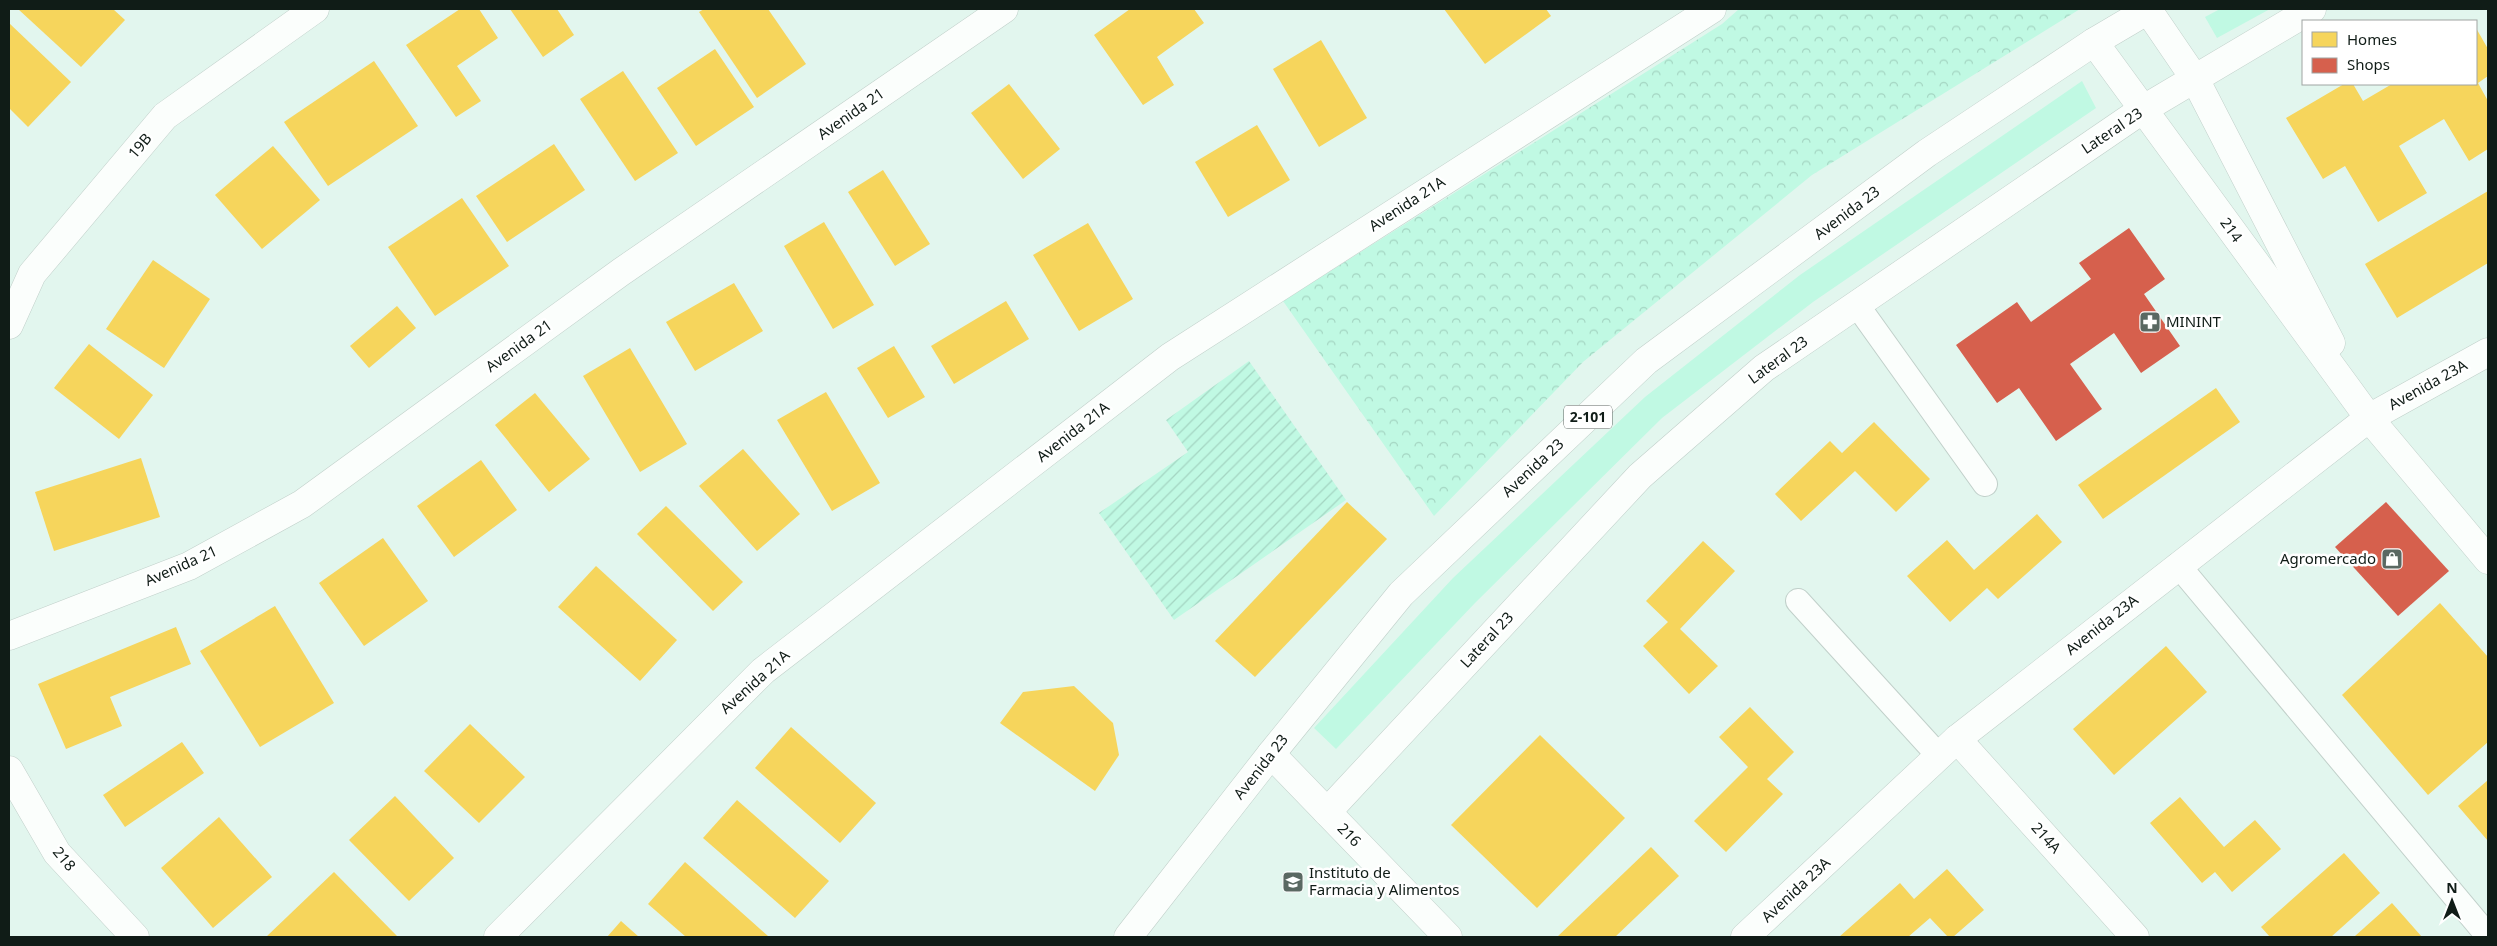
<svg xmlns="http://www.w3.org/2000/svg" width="2497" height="946" font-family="'Noto Sans',sans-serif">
<defs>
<pattern id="forest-crowns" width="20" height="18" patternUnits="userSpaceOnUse" patternTransform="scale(1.25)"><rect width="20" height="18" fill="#c0f9e3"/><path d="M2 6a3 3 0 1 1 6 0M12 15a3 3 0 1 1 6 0" fill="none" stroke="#a4d5c2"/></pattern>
<pattern id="garden-furrows" width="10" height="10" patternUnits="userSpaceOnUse" patternTransform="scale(1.25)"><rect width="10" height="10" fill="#c0f9e3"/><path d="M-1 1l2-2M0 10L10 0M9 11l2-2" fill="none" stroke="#a4d5c2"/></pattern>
</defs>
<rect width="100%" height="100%" fill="#e2f6ee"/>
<g fill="#c0f9e3">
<path d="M2220,9H2270L2217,38L2205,17Z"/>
<path d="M2082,81L2096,108L1813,302L1662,418L1475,603L1336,749L1314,728L1453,578L1645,397L1800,275Z"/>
</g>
<path fill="url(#forest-crowns)" d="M1739,9H2080L1812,175L1583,362L1434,516L1283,301L1722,24Z"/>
<path fill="url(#garden-furrows)" d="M1249,361L1346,500L1174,620L1099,513L1188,452L1166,420Z"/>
<g fill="#f6d55c">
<path d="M18,9H113L125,20L81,67Z"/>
<path d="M460,9H479L498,38L457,66L481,101L456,117L406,45Z"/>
<path d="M510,9H557L574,35L543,57Z"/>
<path d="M704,9H768L806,64L757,98L699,12Z"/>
<path d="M1130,9H1194L1204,23L1157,57L1174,85L1143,105L1094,35Z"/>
<path d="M1444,9H1546L1551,16L1485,64Z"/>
<path d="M9,23L71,82L28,127L9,108Z"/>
<path d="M2476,28L2488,49V76L2478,83L2488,101V149L2469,161L2444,119L2399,146L2427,193L2378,222L2345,166L2323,179L2286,118L2344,84H2353L2363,101L2392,84H2476Z"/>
<path d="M1321,40L1367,118L1319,147L1273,69Z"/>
<path d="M715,49L754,107L696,146L657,88Z"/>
<path d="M374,61L418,126L328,186L284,122Z"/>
<path d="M623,71L678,153L635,181L580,99Z"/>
<path d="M1009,84L1060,149L1023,179L971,113Z"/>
<path d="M1257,125L1290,180L1228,217L1195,162Z"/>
<path d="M554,144L585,190L507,242L476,196Z"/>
<path d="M273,146L320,200L262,249L215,195Z"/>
<path d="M883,170L930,244L895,266L848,192Z"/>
<path d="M2488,191V263L2397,318L2365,264Z"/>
<path d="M462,198L509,266L435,316L388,247Z"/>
<path d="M824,222L874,305L833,329L784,246Z"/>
<path d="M1088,223L1133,299L1079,331L1033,255Z"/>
<path d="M153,260L210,299L164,368L106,329Z"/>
<path d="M734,283L763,331L695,371L666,322Z"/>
<path d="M1006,301L1029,339L954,384L931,346Z"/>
<path d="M397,306L416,328L369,368L350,346Z"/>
<path d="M89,344L153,395L119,439L54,388Z"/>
<path d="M894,346L925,397L888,418L857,368Z"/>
<path d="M630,348L687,444L640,472L583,376Z"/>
<path d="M2216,388L2240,422L2103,519L2078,485Z"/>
<path d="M826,392L880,483L832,511L777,420Z"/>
<path d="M535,393L590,459L549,492L495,425Z"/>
<path d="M1874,422L1930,479L1896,512L1855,471L1801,521L1775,494L1830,441L1842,453Z"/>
<path d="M743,449L800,514L757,551L699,486Z"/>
<path d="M141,458L160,517L54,551L35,492Z"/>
<path d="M481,460L517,510L454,557L417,506Z"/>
<path d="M1347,502L1387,539L1255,677L1215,641Z"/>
<path d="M666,506L743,582L713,611L637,534Z"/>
<path d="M2037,514L2062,542L1998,599L1987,588L1950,622L1907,576L1947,540L1974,570Z"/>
<path d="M383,538L428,601L364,646L319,583Z"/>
<path d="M1703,541L1735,571L1680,629L1718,666L1689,694L1643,646L1668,622L1646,601Z"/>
<path d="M596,566L677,640L640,681L558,607Z"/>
<path d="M2440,603L2488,657V742L2428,795L2342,695Z"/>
<path d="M275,606L334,703L260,747L200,651Z"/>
<path d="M176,627L191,664L110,697L122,726L66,749L38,684Z"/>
<path d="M2166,646L2207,692L2114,775L2073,729Z"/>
<path d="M1074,686L1113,723L1119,755L1095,791L1000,723L1023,692Z"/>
<path d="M1750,707L1794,752L1767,779L1783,794L1726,852L1694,821L1748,767L1719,737Z"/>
<path d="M470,724L525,777L479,823L424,771Z"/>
<path d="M791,727L876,803L840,843L755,768Z"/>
<path d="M1540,735L1625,818L1537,908L1451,825Z"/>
<path d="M182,742L204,773L125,827L103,795Z"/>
<path d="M2488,780V841L2458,806Z"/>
<path d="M395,796L454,858L409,901L349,840Z"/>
<path d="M2180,797L2224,847L2255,820L2281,849L2232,892L2215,872L2202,883L2150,823Z"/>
<path d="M737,800L829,881L795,918L703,838Z"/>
<path d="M219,817L272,877L213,928L161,868Z"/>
<path d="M1651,847L1679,876L1615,937H1557Z"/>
<path d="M2344,853L2380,893L2331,937H2270L2261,927Z"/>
<path d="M685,862L768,936L767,937H686L648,904Z"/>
<path d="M1947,869L1984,910L1953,937H1948L1930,918L1908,937H1839L1900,883L1914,899Z"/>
<path d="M334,872L398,937H266Z"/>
<path d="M2392,903L2422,937H2356L2355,936Z"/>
<path d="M621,921L639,937H607Z"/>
</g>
<g fill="#d6604d">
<path d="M2129,228L2165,279L2144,294L2180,346L2141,373L2114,333L2070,364L2102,409L2056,441L2019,388L1997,403L1956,345L2017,302L2031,322L2091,279L2079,263Z"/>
<path d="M2386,502L2449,571L2398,616L2335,547Z"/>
</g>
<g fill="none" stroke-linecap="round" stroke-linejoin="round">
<g stroke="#c1d0ca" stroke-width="26">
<g id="lane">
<path d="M1857,305L1985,484"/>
<path d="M2178,565L2488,936"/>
<path d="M1798,601L1939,756"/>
</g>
</g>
<g stroke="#c1d0ca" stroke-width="29">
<g id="street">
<path d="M2148,10L2195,79L2331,343"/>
<path d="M2094,42L2369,418L2488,560"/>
<path d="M9,325L32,274L165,116L315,9"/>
<path d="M9,636L189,566L302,504L621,272L1004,9"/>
<path d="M1957,739L2135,937"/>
<path d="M1271,754L1448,937"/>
<path d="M9,770L57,853L135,937"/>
<path d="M1327,812L1640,476L1764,368L2142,110L2312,9"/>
<path d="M498,937L763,671L1170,357L1712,9"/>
<path d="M1745,937L1957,739L2369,418L2488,352"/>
</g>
</g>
<g stroke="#c1d0ca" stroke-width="29">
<path id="primary" d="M1128,937L1271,754L1401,594L1646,361L1927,153L2094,42L2150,9"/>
</g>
<use href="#lane" stroke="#fbfefc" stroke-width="24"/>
<use href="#street" stroke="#fbfefc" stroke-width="28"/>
<use href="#primary" stroke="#fbfefc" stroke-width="28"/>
</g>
<defs>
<g id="pharmacy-square" transform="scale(1.125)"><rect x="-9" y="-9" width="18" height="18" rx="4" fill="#5a6862" stroke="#fff"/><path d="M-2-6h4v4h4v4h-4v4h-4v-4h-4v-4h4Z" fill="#fff"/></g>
<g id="shop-square" transform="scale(1.125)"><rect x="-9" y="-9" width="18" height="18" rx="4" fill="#5a6862" stroke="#fff"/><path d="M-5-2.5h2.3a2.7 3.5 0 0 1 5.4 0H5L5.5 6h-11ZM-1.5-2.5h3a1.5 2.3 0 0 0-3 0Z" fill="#fff"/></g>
<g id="university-square" transform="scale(1.125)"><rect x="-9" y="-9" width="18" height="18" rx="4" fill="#5a6862" stroke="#fff"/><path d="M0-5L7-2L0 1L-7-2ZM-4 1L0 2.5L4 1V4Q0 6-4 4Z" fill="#fff"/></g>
</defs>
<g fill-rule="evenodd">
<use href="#pharmacy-square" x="2150" y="322"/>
<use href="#shop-square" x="2392" y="559"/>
<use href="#university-square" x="1293" y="882"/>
</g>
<g text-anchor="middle" stroke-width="5" stroke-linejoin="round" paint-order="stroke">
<rect fill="#fff" stroke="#58605d" stroke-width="1" x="1564" y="405.5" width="48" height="23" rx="4"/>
<g font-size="14" font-weight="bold" fill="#101c17">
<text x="1588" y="422">2-101</text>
</g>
<g font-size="15" fill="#101c17" stroke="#fff">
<text transform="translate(851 114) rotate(-35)" y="5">Avenida 21</text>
<text transform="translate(2112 131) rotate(-34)" y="5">Lateral 23</text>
<text transform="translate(140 146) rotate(-50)" y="5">19B</text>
<text transform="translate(1407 204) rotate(-33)" y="5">Avenida 21A</text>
<text transform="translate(1847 213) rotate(-37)" y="5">Avenida 23</text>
<text transform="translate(2231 230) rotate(54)" y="5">214</text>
<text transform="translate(519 346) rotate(-36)" y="5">Avenida 21</text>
<text transform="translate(1778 360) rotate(-36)" y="5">Lateral 23</text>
<text transform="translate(2428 385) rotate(-29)" y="5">Avenida 23A</text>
<text transform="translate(1073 432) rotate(-38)" y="5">Avenida 21A</text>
<text transform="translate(1533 468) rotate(-43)" y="5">Avenida 23</text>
<text transform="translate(181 566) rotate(-24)" y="5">Avenida 21</text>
<text transform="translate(2102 625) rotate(-38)" y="5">Avenida 23A</text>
<text transform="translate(1487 640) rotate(-47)" y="5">Lateral 23</text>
<text transform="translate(755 682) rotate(-42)" y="5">Avenida 21A</text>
<text transform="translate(1261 767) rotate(-52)" y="5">Avenida 23</text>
<text transform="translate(1349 835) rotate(46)" y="5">216</text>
<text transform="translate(2046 838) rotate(48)" y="5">214A</text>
<text transform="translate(64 859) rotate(50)" y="5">218</text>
<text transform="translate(1796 890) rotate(-43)" y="5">Avenida 23A</text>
</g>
<g font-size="15" fill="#101c17" stroke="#fff" text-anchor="start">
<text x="2166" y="327">MININT</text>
<text x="2376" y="564" text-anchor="end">Agromercado</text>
<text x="1309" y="878">Instituto de<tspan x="1309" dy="17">Farmacia y Alimentos</tspan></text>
</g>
</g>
<rect width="2497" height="946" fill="none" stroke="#101c17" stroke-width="20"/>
<rect x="2302" y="20" width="175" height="65" fill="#ffffff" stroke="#9fa4a2"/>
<rect x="2312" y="32" width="25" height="15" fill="#f6d55c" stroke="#9fa4a2"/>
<text x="2347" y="45" font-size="15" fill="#101c17">Homes</text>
<rect x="2312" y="58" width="25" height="15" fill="#d6604d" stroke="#9fa4a2"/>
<text x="2347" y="70" font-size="15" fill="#101c17">Shops</text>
<g transform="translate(2452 901)" stroke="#ffffff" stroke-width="4" paint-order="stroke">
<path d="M0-4L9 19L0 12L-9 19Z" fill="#101c17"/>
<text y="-8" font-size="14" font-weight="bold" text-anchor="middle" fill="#101c17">N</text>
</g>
</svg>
